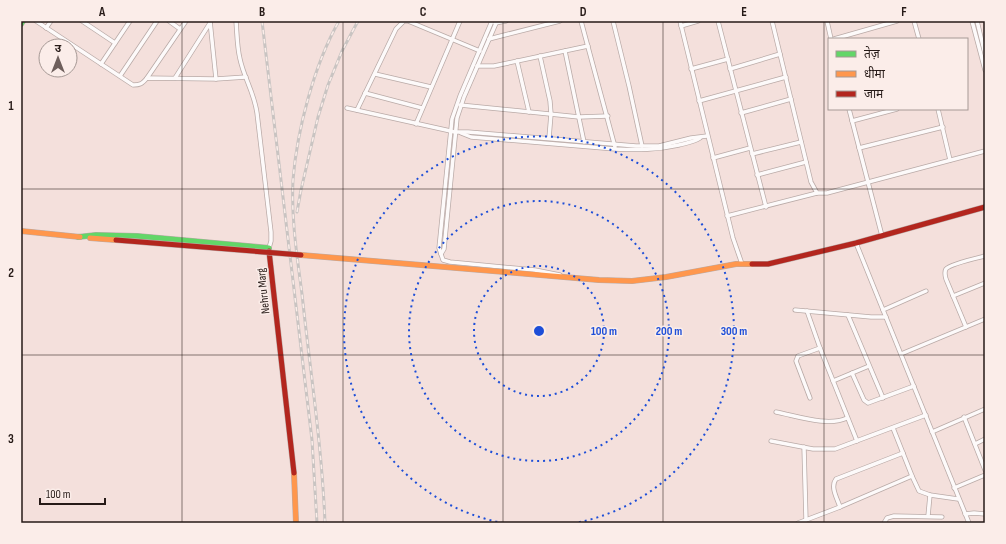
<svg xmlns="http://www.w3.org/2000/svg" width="1006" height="544" font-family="'Sofia Sans Condensed','Noto Sans Devanagari',sans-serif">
<rect width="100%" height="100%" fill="#f4e0dc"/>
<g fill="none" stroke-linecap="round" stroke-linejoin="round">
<g stroke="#b9aaa7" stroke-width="5">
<g id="street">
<path d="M36,21L133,85C140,85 142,84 147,78L216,79L246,77"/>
<path d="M82,21L115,43"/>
<path d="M169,21L180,29"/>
<path d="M210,21L216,79"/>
<path d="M236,21C237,33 237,47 240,59C244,78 254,92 257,113L271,232V241L269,248"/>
<path d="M492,21L460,96L452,119L439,248L443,260L450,262L535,270L560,275"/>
<path d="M581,21L615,147"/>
<path d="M613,21L629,86L642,146"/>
<path d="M680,21L733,238L742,264"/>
<path d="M718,21L766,207"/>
<path d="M772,21L811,182L817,193H827L985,151"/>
<path d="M827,21L831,39"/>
<path d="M914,21L919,39"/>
<path d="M972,21L985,70"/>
<path d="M977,21L985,54"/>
<path d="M495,23L506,21"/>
<path d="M681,26L698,21"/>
<path d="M46,28L51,21"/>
<path d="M489,39L560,21"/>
<path d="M834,39L897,21"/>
<path d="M565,51L584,142"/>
<path d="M540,56L550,101L551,114L549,138"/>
<path d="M517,61L529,112"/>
<path d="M101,64L130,21"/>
<path d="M477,66H494L588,46"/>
<path d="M691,69L728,59"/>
<path d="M730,69L780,54"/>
<path d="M375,74L431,87"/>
<path d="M120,76L157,21"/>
<path d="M147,78L186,21"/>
<path d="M175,78L210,23"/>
<path d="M365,93L422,108"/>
<path d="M699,101L786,77"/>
<path d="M460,105L579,117L608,116"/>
<path d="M347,108L455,132H468L636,146H659L691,138L707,136"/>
<path d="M849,109L882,236"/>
<path d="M938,109L950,160"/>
<path d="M357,110L396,29L404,21H408L480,51"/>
<path d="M741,113L791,99"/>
<path d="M852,121L897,109"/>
<path d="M416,124L460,21"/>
<path d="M461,133L471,137L615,149C638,150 657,150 679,145C687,143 694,142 700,138"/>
<path d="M859,148L943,127"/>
<path d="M752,154L801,142"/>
<path d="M713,158L750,148"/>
<path d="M757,175L806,162"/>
<path d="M727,216L817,193"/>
<path d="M856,243L969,523"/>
<path d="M441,254L444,249L457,118L464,97L497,21"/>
<path d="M953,296L985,283"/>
<path d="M795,310L871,317H886"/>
<path d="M883,310L926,291"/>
<path d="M807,311L820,348L857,441"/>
<path d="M848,315L883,398"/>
<path d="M966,327L946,279C945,275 944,272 946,269C950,264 977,258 985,256"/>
<path d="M901,354L985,319"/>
<path d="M852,373L864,400L868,403L914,386"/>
<path d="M833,381L869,366"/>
<path d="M810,398L796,361L798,356L820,348"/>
<path d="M776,412C797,416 828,427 847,418"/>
<path d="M964,417L985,470"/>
<path d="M893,428L912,476L919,491L930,495L958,499"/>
<path d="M932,432L985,409"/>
<path d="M771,441L813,449H835L926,415"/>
<path d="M975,444L985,439"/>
<path d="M804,447L806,520"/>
<path d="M954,488L985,475"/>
<path d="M840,507C837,498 830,487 836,479L903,453"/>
<path d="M965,514L974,513L985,514"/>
<path d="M928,516L930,495"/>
<path d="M798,523L840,507L912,476"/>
<path d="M884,523L887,518L894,516L942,517"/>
</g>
</g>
<g stroke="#b9aaa7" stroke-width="6">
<g id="fast">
<path d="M21,24L23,21"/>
<path d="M78,237L96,235L137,236L269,248V251"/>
</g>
</g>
<g stroke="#b9aaa7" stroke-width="6">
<g id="slow">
<path d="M21,231L80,237"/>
<path d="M90,238L116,240"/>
<path d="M505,272L599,280L632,281L666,277L736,264H752"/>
<path d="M294,473L296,523"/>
</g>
</g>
<g stroke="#b9aaa7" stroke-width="6">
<g id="jam">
<path d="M269,251L294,473"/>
<path d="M752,264H768L856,243L985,207"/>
</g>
</g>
<use href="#street" stroke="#fdfafa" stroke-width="3.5"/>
<use href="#fast" stroke="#63d668" stroke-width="5"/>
<use href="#slow" stroke="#ff974d" stroke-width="5"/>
<use href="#jam" stroke="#b3261e" stroke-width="5"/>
<g stroke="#c9c4c2" stroke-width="3">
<g id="rail">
<path d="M262,21L312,440L317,523"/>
<path d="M297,212L301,190L318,117L328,85L342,51L358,21"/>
<path d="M325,523C322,446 310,370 302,294C297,256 291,218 293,180C297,130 314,65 339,21"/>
</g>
</g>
<use href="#rail" stroke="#fbede9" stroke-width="1.5" stroke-dasharray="4.5" stroke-linecap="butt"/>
<g stroke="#b9aaa7" stroke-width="6" stroke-linecap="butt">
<path id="slow-bridge" d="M301,255L505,272"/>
</g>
<g stroke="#b9aaa7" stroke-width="6" stroke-linecap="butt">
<path id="jam-bridge" d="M116,240L301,255"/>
</g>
<use href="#slow-bridge" stroke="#ff974d" stroke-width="5"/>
<use href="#jam-bridge" stroke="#b3261e" stroke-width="5"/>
</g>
<path fill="none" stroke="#261a17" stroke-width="1" stroke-opacity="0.55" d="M182,21V523M343,21V523M503,21V523M663,21V523M824,21V523M21,189H985M21,355H985"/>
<g fill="none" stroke="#1d4ed8" stroke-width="2" stroke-dasharray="2 4">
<circle cx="539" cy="331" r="65"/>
<circle cx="539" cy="331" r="130"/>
<path d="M503 523A195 195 0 1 1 575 523"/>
</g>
<g text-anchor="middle" stroke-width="3" stroke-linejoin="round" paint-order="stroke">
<g font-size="12" fill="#261a17" stroke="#fbede9">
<text transform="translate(263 291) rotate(-96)" y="4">Nehru Marg</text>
</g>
</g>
<circle cx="539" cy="331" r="6" fill="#1d4ed8" stroke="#fbede9" stroke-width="2"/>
<g font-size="12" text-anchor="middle" font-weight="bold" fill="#1d4ed8" stroke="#fbede9" stroke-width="3" stroke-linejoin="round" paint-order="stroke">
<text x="604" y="335">100 m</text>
<text x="669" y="335">200 m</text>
<text x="734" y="335">300 m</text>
</g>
<rect width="1006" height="544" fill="none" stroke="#fbede9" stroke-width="44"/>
<rect x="828" y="38" width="140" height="72" fill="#fbede9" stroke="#a69995"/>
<rect x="836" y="51" width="20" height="6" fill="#63d668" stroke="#a69995"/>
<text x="864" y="58" font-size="12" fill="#261a17">तेज़</text>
<rect x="836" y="71" width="20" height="6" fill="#ff974d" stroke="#a69995"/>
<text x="864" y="78" font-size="12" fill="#261a17">धीमा</text>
<rect x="836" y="91" width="20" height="6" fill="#b3261e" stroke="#a69995"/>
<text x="864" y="98" font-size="12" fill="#261a17">जाम</text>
<g transform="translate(58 58)"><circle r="19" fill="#fbede9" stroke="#a69995"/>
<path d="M0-3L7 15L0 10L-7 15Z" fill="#6e5f5c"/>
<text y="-6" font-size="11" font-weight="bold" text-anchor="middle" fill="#261a17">उ</text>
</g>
<path d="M40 498v6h65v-6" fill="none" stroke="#261a17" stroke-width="2"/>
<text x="46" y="498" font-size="12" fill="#261a17" stroke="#fbede9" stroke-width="3" paint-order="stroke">100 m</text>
<rect x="22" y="22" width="962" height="500" fill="none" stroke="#261a17" stroke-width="1.5"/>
<g font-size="13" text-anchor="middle" font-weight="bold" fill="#261a17">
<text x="102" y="16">A</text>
<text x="262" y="16">B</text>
<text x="423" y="16">C</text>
<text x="583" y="16">D</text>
<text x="744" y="16">E</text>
<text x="904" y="16">F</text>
<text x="11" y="110">1</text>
<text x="11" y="277">2</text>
<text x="11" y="443">3</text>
</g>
</svg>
